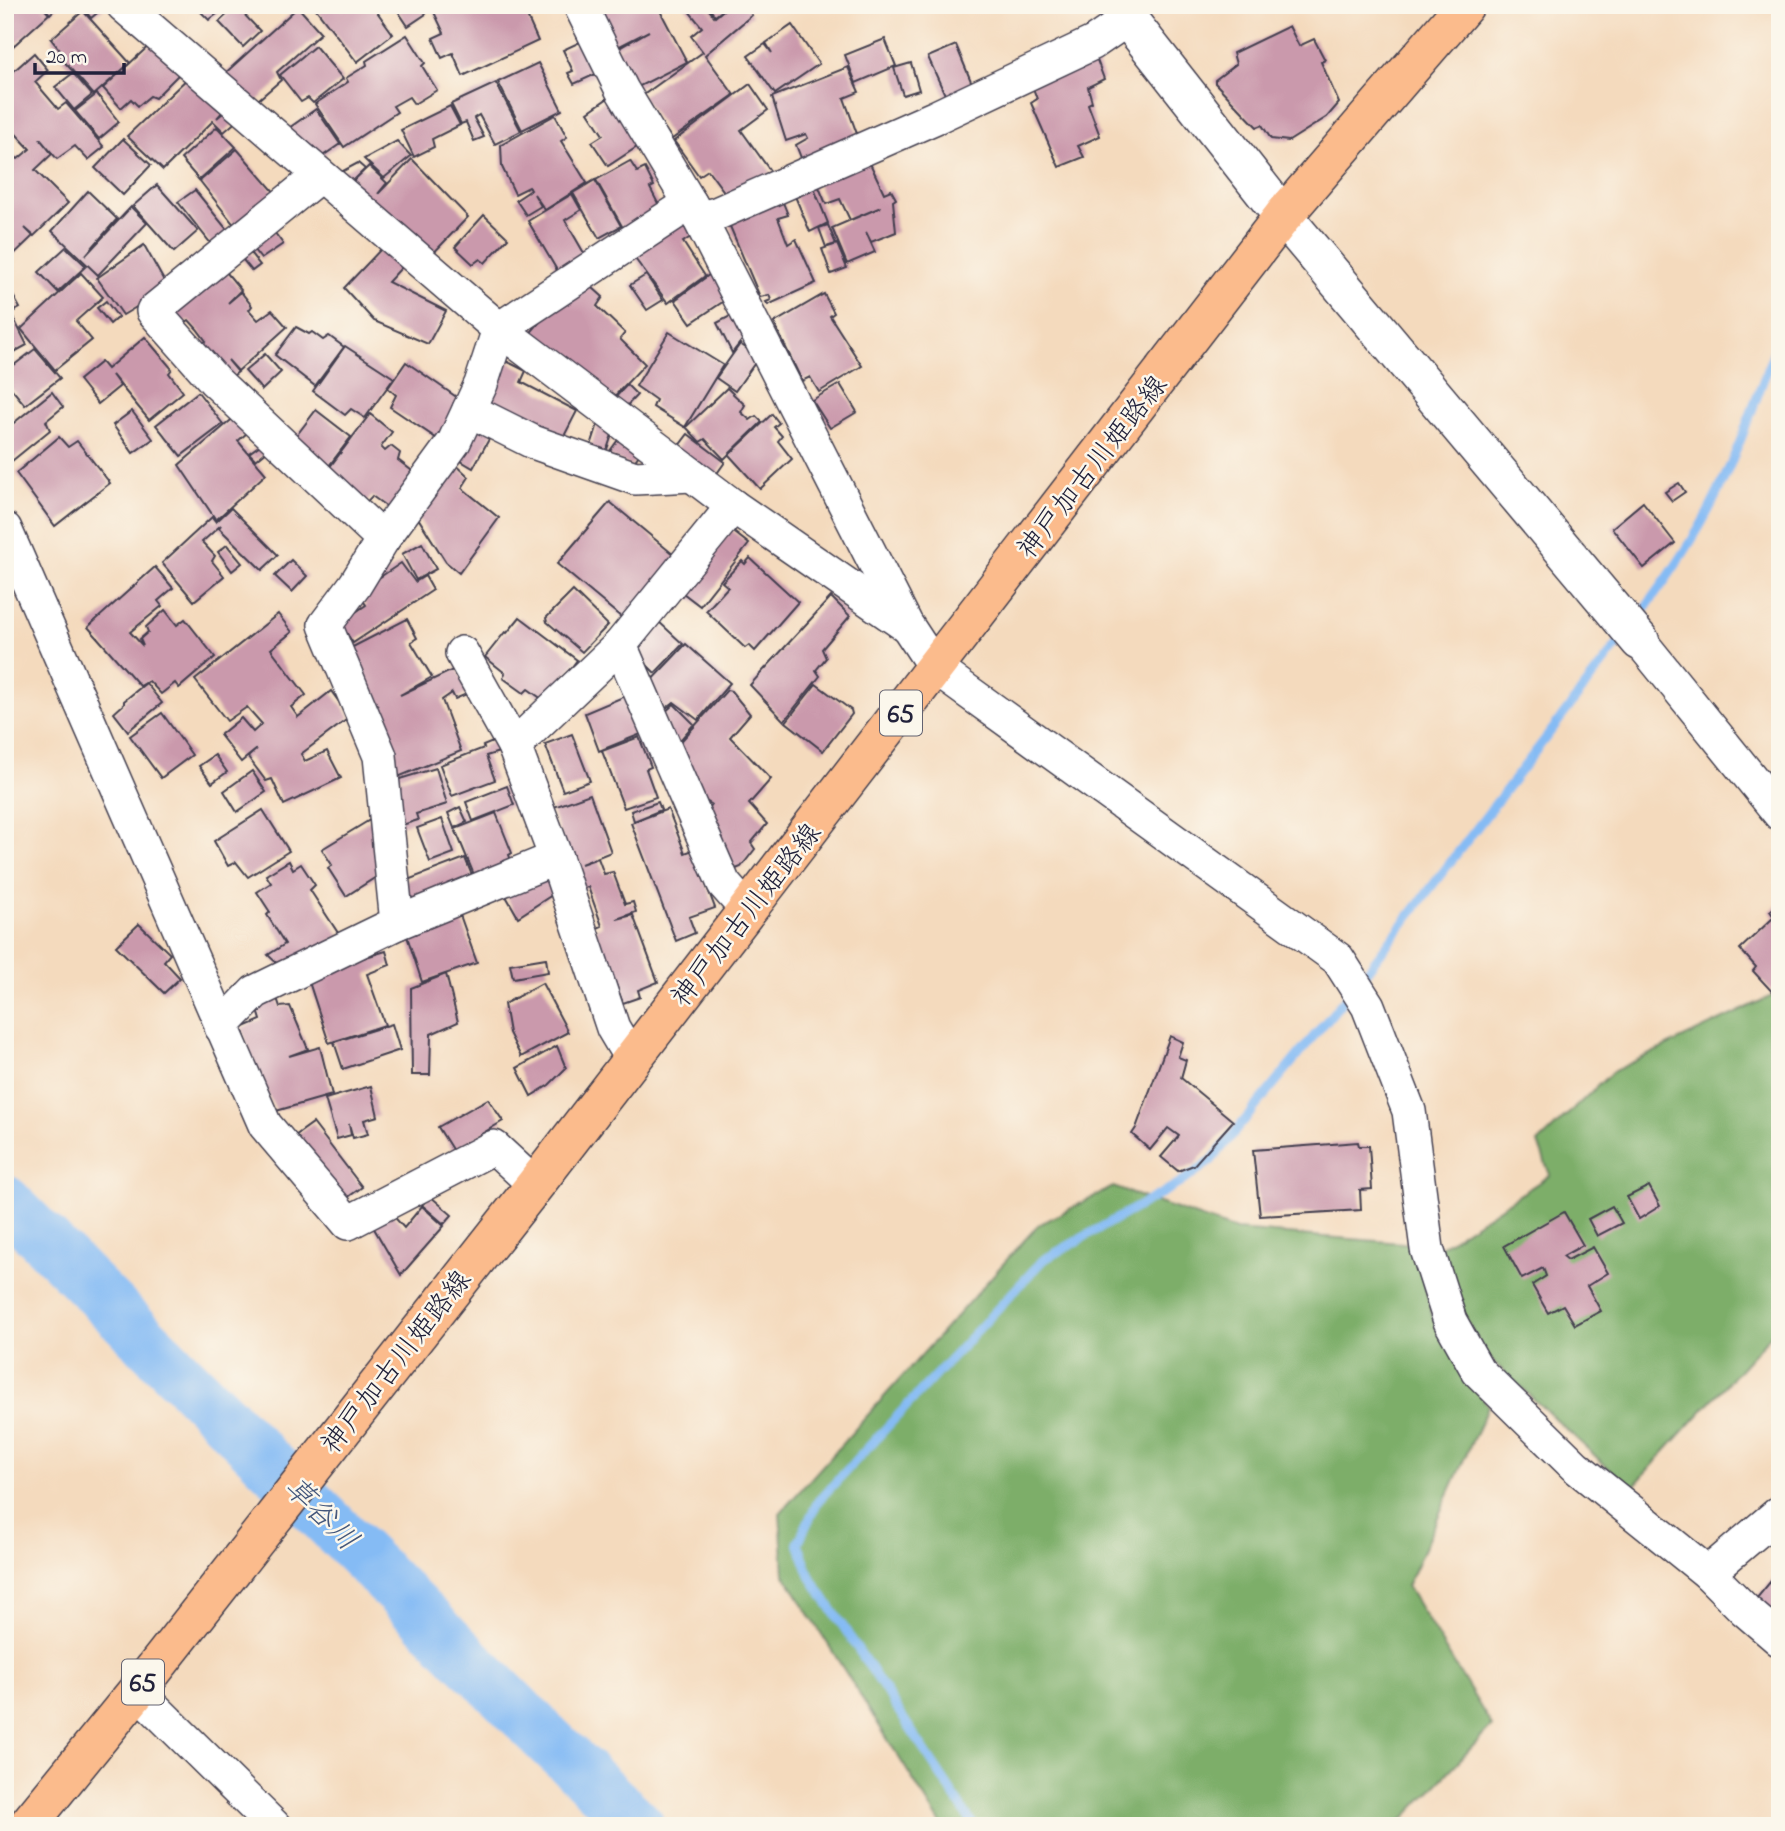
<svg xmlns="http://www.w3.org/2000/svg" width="1785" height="1831" font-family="'Indie Flower','Klee One',sans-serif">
<rect width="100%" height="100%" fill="#fbf7ec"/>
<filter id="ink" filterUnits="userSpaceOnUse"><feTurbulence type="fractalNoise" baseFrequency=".0143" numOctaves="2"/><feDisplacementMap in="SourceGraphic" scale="14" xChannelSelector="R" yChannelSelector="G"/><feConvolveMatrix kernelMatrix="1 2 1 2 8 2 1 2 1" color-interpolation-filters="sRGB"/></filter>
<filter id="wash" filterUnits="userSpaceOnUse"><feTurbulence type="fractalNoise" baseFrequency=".00686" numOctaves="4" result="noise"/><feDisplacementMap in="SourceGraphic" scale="28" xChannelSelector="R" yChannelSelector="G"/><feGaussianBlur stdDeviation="1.57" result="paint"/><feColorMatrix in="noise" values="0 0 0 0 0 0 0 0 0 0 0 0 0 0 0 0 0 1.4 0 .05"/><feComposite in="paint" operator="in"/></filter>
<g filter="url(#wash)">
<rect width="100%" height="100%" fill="#f4dabd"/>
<g fill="#7dae69" stroke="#506852" stroke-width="2">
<path d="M1780,992V1325L1631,1489L1487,1356L1461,1312L1437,1249L1550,1175L1538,1143L1612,1072Z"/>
<path d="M1113,1187L1236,1230L1415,1244L1432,1315L1488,1406L1407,1586L1492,1726L1397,1826H942L784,1574L780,1513L1038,1225Z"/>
</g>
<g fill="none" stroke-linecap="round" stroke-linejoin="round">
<g stroke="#85bbf4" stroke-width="9">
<path d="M1635,622C1662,586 1688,550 1709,510C1738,454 1758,393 1780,335"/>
<path d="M1360,980L1624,636"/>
<path d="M974,1826L810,1576L798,1543L818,1501L1043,1260L1180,1183L1211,1161L1351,991"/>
</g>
<path stroke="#85bbf4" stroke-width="52" d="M5,1201L545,1737L639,1826"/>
</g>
<g id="blocks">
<g fill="#ca99ac">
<path d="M5,5H41L49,14L11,48L5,41Z"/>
<path d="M42,5H59L50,14Z"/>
<path d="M89,5H107L91,18L84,9Z"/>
<path d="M194,5H229L209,20Z"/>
<path d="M251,5H268L257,13Z"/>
<path d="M313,5H372L393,34L357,62Z"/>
<path d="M394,5H419L426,14L408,26Z"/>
<path d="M439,5H522L538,41L463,76L453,53L442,58L433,38L444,33L432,8Z"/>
<path d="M589,5H657L687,62L636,88L616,50L649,31L614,49Z"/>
<path d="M684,5H705L715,17L727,7L715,16L707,5H744L752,15L705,55L734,95L672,139L642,96L703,52L691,36L702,27Z"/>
<path d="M236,6L260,31L243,47L219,22Z"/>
<path d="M298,7L321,33L277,72L281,80L251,106L222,76Z"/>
<path d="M83,11L130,63L94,95L60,57L63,54L51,39Z"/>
<path d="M792,25L819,64L775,94L748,56L765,44L772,53L766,43Z"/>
<path d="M1289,26L1299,46L1314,39L1325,60L1321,62L1339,103L1327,117L1289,141L1271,139L1262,125L1257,127L1215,83V80L1236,64L1233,53Z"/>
<path d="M407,35L425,63L422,66L437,90L414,104L409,97L393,106L397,112L344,147L315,104L348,82L346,78L367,65L366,61Z"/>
<path d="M885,39L896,66L856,83L845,55Z"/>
<path d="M153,42L181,72L155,98L150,96L138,106L131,99L121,108L103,88Z"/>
<path d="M580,42L596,74L574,84L568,73L573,71L563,50Z"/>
<path d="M956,45L973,86L946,97L928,57Z"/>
<path d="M315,46L343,79L313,103L308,98L301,102L280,75Z"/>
<path d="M1094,52L1104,79L1088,87L1092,102L1088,104L1100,136L1078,146L1084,157L1059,167L1031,103L1037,99L1029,77Z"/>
<path d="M34,53L48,70L35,82L58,109L66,103L104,147L88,160L75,146L57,159L40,139L52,154L35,170L68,203L34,236L25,228L33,236L5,263V164L14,156L18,159L30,149L5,122V79Z"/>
<path d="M538,63L562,110L522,130L498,82Z"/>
<path d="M911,63L919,90L903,95L894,68Z"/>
<path d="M848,67L859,92L844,98L861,145L805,168L796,145L808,138L806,134L786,141L772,97Z"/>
<path d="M73,73L92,95L74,110L55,87Z"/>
<path d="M191,75L225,109L217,118L229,108L239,119L224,132L213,121L163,170L127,136Z"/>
<path d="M496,83L521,131L495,144L479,115L474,118L484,137L474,141L466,122L461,124L451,104Z"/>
<path d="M750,84L768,110L741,130L771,172L731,201L708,170L699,176L674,141Z"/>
<path d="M97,94L119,122L99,139L75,111Z"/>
<path d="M611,96L643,143L608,166L592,142L603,135L588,112Z"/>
<path d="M450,106L460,125L432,139L434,147L414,157L401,130Z"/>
<path d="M316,109L340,144L314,162L289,128Z"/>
<path d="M555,115L567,137L561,141L587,183L545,210L534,194L541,206L526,215L516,200L531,190L529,187L515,194L502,167L501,145Z"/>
<path d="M217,127L236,147L199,180L181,159Z"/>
<path d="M123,139L151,165L123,195L95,168Z"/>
<path d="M397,141L411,156L384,178L364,159Z"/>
<path d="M237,149L277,195L235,226L200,181Z"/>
<path d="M867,157L884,193L891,190L896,199L893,201L896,232L871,242L866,232L875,252L847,264L832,228L881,207L850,220L840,199L826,204L816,180Z"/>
<path d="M412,159L468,217L424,263L366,206L365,208L335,180L341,172L358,163L365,169L348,186L369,166L387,183L378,194Z"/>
<path d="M630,161L637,172L645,168L654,186L650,188L664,215L627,235L596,180Z"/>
<path d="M595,180L621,226L599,238L573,193Z"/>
<path d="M811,181L828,223L810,232L792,189Z"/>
<path d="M157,185L198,231L174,252L133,206Z"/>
<path d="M195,190L233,237L216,250L178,202Z"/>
<path d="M88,191L117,219L85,256L131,207L147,223L98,275L52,231Z"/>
<path d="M572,194L581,210L565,220L588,260L561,277L528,221Z"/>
<path d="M780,195L788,215L778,218L788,244L796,239L816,283L768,305L766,302L771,300L769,295L760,297L726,217Z"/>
<path d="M484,215L508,238L485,263L480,259L473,264L455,247Z"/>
<path d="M690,218L697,233L683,242L705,276L668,303L627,248Z"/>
<path d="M828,225L836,244L826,247L819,228Z"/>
<path d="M272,229L283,244L261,259L250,245Z"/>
<path d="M837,244L847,268L831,274L822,249Z"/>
<path d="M144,245L168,288L123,315L97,278Z"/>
<path d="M384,246L402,267L388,282L446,311L428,344L374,321L344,288Z"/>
<path d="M66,247L86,266L58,292L39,272Z"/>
<path d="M247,249L260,265L252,271L239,255Z"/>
<path d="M222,267L241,290L228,303L241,292L252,306L249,310L258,320L272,310L287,327L238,371L228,360L238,372L226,381L210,363L217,357L211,361L199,346L206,341L197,329L189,320L179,327L167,313Z"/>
<path d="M713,272L730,297L691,323L675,300Z"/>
<path d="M81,273L103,297L76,321L92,340L55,370L21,329Z"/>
<path d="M646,275L663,300L647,310L630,285Z"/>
<path d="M583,279L603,297L597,306L625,333L620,339L645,364L608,403L526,338L563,295Z"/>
<path d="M5,281L20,308L11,313L27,345L5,357Z"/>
<path d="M824,294L834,313L830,316L862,366L819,392L810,377L802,381L774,323Z"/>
<path d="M106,301L118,317L110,324L97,308Z"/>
<path d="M734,314L746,335L732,353L717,323Z"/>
<path d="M296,327L309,334L312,332L323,340L329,336L344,347L315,386L275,355Z"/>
<path d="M669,332L723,365L685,427L653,407L656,400L636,386Z"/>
<path d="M145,337L172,369L169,373L183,392L149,420L112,375L120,386L98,404L79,380L101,362L107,369Z"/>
<path d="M740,344L759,357L735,391L716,378Z"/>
<path d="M345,346L394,378L365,418L351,409L345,415L313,391Z"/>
<path d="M35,349L60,378L25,405L5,381V372Z"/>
<path d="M265,354L281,372L262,390L245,371Z"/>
<path d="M502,359L526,371L521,382L577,411L561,442L480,402Z"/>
<path d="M406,362L465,403L439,440L390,407L396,395L388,388Z"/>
<path d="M840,384L857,412L830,428L812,400Z"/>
<path d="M627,385L637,395L620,413L610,403Z"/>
<path d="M727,388L745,405L741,412L750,420L756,416L762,422L724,459L705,439L700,442L686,427Z"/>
<path d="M52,392L63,407L46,421L50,430L7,465L5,430Z"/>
<path d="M198,392L223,424L181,456L156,425Z"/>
<path d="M5,407L13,418L5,424Z"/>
<path d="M316,410L351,437L325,471L290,444Z"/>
<path d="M132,411L153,439L133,453L113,425Z"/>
<path d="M370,414L392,432L381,447L385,451L391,446L400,453L398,460L420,477L394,512L372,496L362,507L323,476Z"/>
<path d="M772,414L779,423L774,427L782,436L778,441L792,459L760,489L729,455Z"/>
<path d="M237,415L249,431L238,441L266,474L216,520L179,465Z"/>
<path d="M476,423L493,432L473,468L456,458Z"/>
<path d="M598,424L614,429L604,458L589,452Z"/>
<path d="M623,433L644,448L631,466L607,455Z"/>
<path d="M688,434L725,462L713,479L675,451Z"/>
<path d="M59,437L68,447L77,441L110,483L55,526L16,473Z"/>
<path d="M263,443L268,450L256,460L249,453Z"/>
<path d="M451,460L469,477L462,488L499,518L459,573L446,562L413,510Z"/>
<path d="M1679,483L1685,492L1672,501L1665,492Z"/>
<path d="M610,502L680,560L627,622L557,564Z"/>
<path d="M1643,502L1675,543L1644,568L1612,528Z"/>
<path d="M231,508L278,555L262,570L219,528L221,525L202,542L215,556L212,561L224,576L194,601L162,563L212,517L216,522Z"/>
<path d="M731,530L749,544L700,606L683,593Z"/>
<path d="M422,543L436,569L416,580L402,554Z"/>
<path d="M227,545L242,563L232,571L218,552Z"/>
<path d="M750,558L798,602L755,651L749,645L745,648L706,611L728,587L722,582L742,561L745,564Z"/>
<path d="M291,560L307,576L292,592L275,576Z"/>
<path d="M401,563L415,582L425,576L433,590L353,643L340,623L366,605L358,592Z"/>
<path d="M155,567L173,588L158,601L162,606L130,632L143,646L140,639L148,632L146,627L165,610L177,625L185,619L215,657L179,688L175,683L161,694L149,681L140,686L88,627Z"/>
<path d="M573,591L608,625L582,652L547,622L546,618Z"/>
<path d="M831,597L850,616L822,649L826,658L816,670L820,676L784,721L750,685Z"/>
<path d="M278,614L292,632L271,649L306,695L291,707L298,717L331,691L350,717L301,754L305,761L327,751L341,778L284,805L272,779L266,781L248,757L257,749L241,762L220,735L241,718L253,732L262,724L247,707L227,721L195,680Z"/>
<path d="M520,617L577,660L546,702L528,689L524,693L503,678L505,673L485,657L505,632L507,633Z"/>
<path d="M407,619L417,638L411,642L432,677L400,695L457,668L469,693L455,699L452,693L442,700L461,751L398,777L341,653Z"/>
<path d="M658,621L683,644L655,673L631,649Z"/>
<path d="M686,644L730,683L698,720L674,702L665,709L645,687Z"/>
<path d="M146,683L162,703L128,731L114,713L124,704V701Z"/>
<path d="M816,684L851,710L852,714L823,751L786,722Z"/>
<path d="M727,690L731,691L750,714L730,737L771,779L749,804L767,824L751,843L755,849L741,867L736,869L714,845L701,818L711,804L704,800L675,748Z"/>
<path d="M630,694L646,732L599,751L585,713Z"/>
<path d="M674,704L694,724L675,746L662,715Z"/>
<path d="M162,713L192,755L161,778L130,736Z"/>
<path d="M572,734L590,781L563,791L545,744Z"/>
<path d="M639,737L651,767L646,769L656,797L624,808L602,751Z"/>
<path d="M495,741L499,752L486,756L495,780L452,796L440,765L484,748L483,746Z"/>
<path d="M215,755L227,772L212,783L199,766Z"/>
<path d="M436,768L447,804L416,814L418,820L396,827L393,781Z"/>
<path d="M252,771L266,792L237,812L224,791Z"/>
<path d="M507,786L514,805L473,821L466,802Z"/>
<path d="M590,794L611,852L581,864L598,858L604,874L613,872L625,904L633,902L636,912L617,919L633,915L658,982L638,990L640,997L623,1003L595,929L602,926L588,887L580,889L551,808Z"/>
<path d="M658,802L661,810L634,821L631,811Z"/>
<path d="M460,807L467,822L454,828L448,813Z"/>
<path d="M668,809L685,853L693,850L715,908L689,917L695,933L676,941L631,823Z"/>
<path d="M263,810L289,851L248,877L236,862L228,866L214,841Z"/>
<path d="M496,813L512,853L509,855L514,868L477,882L455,829Z"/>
<path d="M373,818L385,865L375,872L376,877L346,896L328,868L332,865L322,849Z"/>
<path d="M442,819L454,853L430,862L417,828Z"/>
<path d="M465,858L476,885L407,911L397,884Z"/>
<path d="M289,861L293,869L301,864L315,885L310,890L340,936L283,969L268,955L285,944L267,915L270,912L257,892L271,883L266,875Z"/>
<path d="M542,872L555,893L518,917L506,896Z"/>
<path d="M1780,903V918L1777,921L1780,924V991L1775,995L1753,971L1756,967L1740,949L1774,917L1770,911Z"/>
<path d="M460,915L477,963L422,982L406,933Z"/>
<path d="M139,924L170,954L164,961L180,978L164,993L116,946Z"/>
<path d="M386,951L390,965L367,974L385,1025L329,1043L309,982L292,979Z"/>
<path d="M546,958L548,972L513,978L510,964Z"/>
<path d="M446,974L458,1022L431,1034L430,1075H412L411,988Z"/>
<path d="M542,983L568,1032L521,1057L509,1033L504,1004Z"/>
<path d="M277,998L280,1007L290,1006L308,1049L289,1056L320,1047L332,1095L276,1111L254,1065L242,1028L261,1020L256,1004Z"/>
<path d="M392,1024L400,1050L343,1069L334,1042Z"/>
<path d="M1170,1036L1183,1042L1178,1057L1186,1060L1181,1078L1233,1121L1194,1165L1178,1171L1161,1157L1179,1136L1168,1128L1150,1150L1132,1134L1136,1128Z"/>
<path d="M557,1046L566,1068L549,1085L531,1096L517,1068Z"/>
<path d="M371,1086L378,1116L364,1120L368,1134L353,1138L349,1124L351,1135L337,1139L325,1099Z"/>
<path d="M488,1099L503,1121L453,1151L438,1127Z"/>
<path d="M313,1123L362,1187L344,1200L295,1136Z"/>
<path d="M1358,1142L1359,1146H1369L1372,1189L1360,1190L1361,1210L1260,1216L1253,1150Z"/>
<path d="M1649,1186L1660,1206L1639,1219L1627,1197Z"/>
<path d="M430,1196L452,1215L444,1224L422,1205Z"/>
<path d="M422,1206L444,1226L401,1275L372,1225L391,1213L404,1228Z"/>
<path d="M1612,1206L1622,1223L1597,1236L1588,1219Z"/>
<path d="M1564,1212L1583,1245L1563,1256L1568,1260L1593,1247L1608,1273L1587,1286L1601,1311L1575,1325L1563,1305L1548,1313L1532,1285L1546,1276L1543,1268L1522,1279L1504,1246Z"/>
<path d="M1780,1570V1618L1756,1599Z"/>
</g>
</g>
</g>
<g filter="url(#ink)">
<use href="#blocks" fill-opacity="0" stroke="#423e4e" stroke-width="2"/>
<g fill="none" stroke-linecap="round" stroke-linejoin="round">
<g stroke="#423e4e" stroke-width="36">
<g id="minor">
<path d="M123,5L499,329L733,506L908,627L935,668L1338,959L1368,1006L1409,1111L1427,1249L1450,1321L1478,1371L1575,1466L1708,1573L1745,1610L1780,1640"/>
<path d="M580,5L622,90L699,218L905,622"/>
<path d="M319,176L153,311L215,381L383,539"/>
<path d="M699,218L716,214L936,117L1093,43L1128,19"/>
<path d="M469,410L533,442L635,478L692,475"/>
<path d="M5,529L265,1125L348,1223L494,1147L535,1185"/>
<path d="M1640,641L1780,814"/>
<path d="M620,645L724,884L747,910"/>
<path d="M462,653L514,746L556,858L613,1028L632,1060"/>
<path d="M514,746L620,645L733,506"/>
<path d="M397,923L556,858"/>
<path d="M221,1027L255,992L397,923L380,756L325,625L355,585L383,539L454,442L481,384L499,329L690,203"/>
<path d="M1708,1573L1780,1512"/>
<path d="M137,1691L274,1826"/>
</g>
</g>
<g stroke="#423e4e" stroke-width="41">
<path id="tertiary" d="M1117,5L1283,216L1640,641"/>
</g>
<g stroke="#423e4e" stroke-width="41">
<path id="primary" d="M27,1826L137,1691L535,1185L1283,216L1465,5"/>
</g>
<use href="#minor" stroke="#fff" stroke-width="33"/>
<use href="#tertiary" stroke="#fff" stroke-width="38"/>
<use href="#primary" stroke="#fbbb8c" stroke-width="38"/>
</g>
</g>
<g text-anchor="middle" stroke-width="5" stroke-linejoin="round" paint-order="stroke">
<g fill="#fbf7ec" stroke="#636270" stroke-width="2">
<rect x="880" y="690.5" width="42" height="45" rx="5"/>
<rect x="122" y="1659.5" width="42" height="45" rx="5"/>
</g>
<g font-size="26" font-weight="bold" fill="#22223b">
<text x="901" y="722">65</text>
<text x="143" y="1691">65</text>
</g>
<g font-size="28" fill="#22223b" stroke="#fbf7ec">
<text transform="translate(1091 466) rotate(-52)" y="10">神戸加古川姫路線</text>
<text transform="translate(745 914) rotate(-52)" y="10">神戸加古川姫路線</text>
<text transform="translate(395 1361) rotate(-52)" y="10">神戸加古川姫路線</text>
</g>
<g font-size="30" font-style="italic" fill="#45587c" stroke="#fbf7ec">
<text transform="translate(322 1513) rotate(45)" y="10">草谷川</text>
</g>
</g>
<rect width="1785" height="1831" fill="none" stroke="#fbf7ec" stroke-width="28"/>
<path d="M35 63v10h89v-10" fill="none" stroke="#22223b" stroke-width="3.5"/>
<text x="46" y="63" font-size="21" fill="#22223b" stroke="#fbf7ec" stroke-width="5" paint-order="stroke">20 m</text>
</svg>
